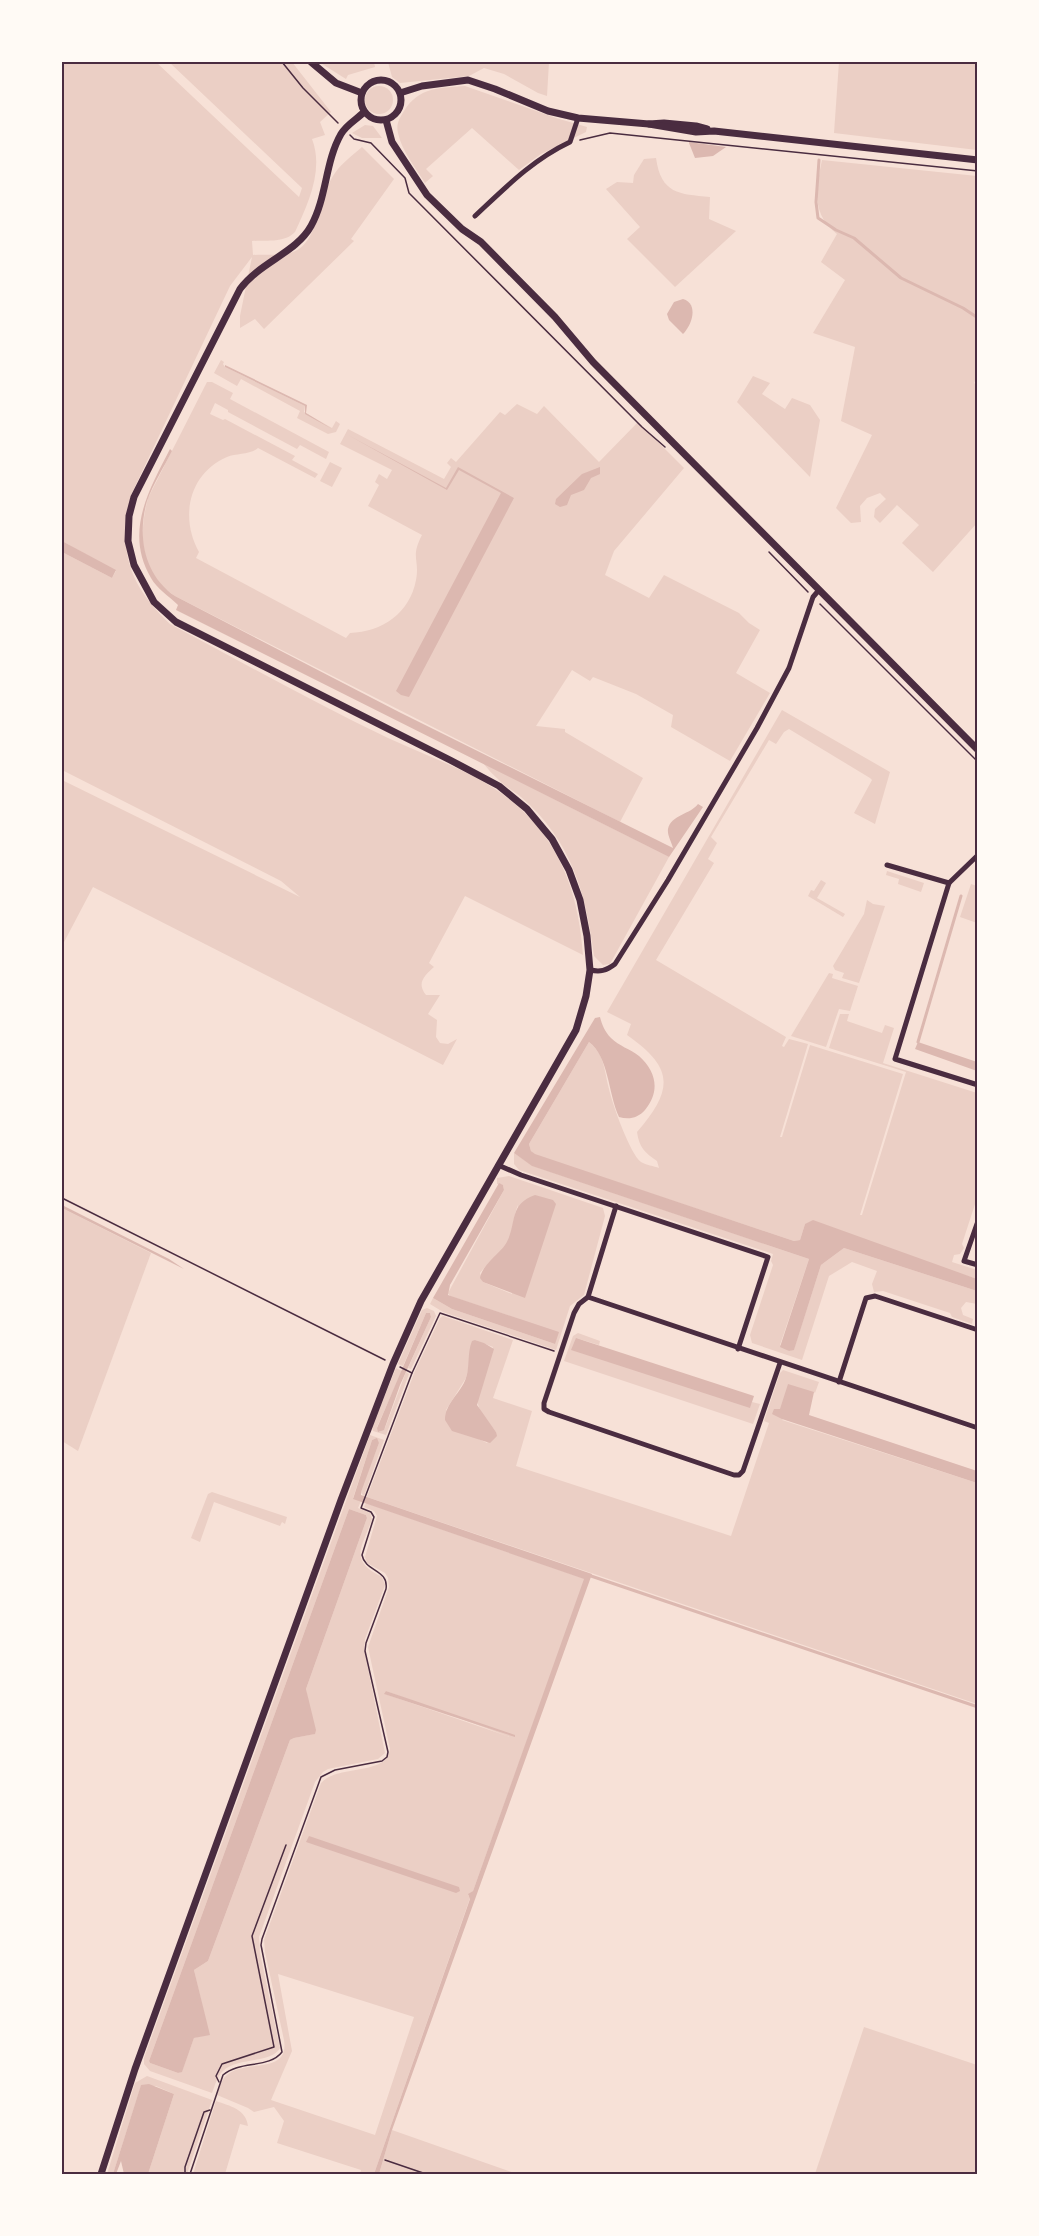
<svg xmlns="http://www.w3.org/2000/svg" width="1039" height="2236" font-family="'DejaVu Sans',sans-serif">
<rect width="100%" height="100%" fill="#f7e1d7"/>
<g fill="#ebcfc5" fill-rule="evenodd">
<path d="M62,62H156L299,197L302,188L169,62H292L331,112L320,122L325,135L312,139C324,170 308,204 295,232C285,243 266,240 252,241L253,255C267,254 287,257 299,249C320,234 320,193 335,173C342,163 353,155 362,147L394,179L351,239L354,241L264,329L255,319L240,328V316L252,257L230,286L131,495C118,551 128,584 170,624C242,662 314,703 388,738C435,760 489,776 527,815C565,854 579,901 583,955L465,896L429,963L434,967C425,975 416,983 426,995H440L428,1014L437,1020L436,1037L440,1043L448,1044L457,1039L443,1065L93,887L62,946V780L300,897L281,881L62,770V552L112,578L116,571L62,541Z"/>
<path d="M319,62H352L369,64L371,62H374L375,67L348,75L346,79Z"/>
<path d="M388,62H549L547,96L538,93L504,74L484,68L469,76L400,83L392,77Z"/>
<path d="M839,62H977V150L834,133Z"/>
<path d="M465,86L556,118L587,127L586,132L541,154L519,170L472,128L426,169L433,176L425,183C415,167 402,151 398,133C396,124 399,119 404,111C419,87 439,88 465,86Z"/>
<circle cx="379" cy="100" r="14"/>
<path d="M365,125L373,126L382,138H362L352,133Z"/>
<path d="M656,158C661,194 679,194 710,197L709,219L736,231L675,287L627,239L640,227L606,189L617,182L633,183L634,175L644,159Z"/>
<path d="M822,160L977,176L978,375L974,383L978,386L977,523L933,572L902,543L919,525L897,505L880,523L874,517L875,509L886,499L880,493L867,498L860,506L861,522L851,523L836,508L872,435L841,421L855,347L813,333L845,280L821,262L837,234C811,214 816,189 822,160Z"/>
<path d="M221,360L224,362L223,364L225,367L305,406L304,412L332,428L336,421L340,424L336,432L328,434L297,418L300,411L241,379L237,386L214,373Z"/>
<path d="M753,376L770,383L762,394L785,409L792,398L810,405L820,420L810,477L737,402Z"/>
<path d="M207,382H212L233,393L230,399L329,452L326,459L300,445L297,449L228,412V410L215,403L210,414L223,420L225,419L295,456L292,460L318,474L315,478L258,448C250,455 236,453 227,457C188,474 180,518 199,552L196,558L346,638L350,633C382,632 410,613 416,580C420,559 410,558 422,535L368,506L379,485L375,482L379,474L387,479L392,470L340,444L348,429L444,479L451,467L447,463L451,458L456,462L500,412L505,415L517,404L537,414L544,406L599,462L638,422L684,468L614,551L605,575L649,598L664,575L739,613L749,623L760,630L736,673L770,693L730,761L671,727L673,715L636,694L593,677L590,681L572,670L536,726L565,729V732L643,778L620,822L175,596C140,573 138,536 148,498Z"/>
<path d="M330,462L342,468L332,487L320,481Z"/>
<path d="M782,710L890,772L875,824L854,813L872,780L870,778L789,729L784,732L776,744L769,740L711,837L717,843L708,859L714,863L656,960L786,1037L782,1046L784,1047L789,1039L808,1044L780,1137H782L810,1045L903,1074L860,1215H862L906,1072L829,1048L840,1014H849L847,1021L882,1033L885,1025L894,1028L883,1063L977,1093V1198L962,1244L964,1248L960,1254L954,1255L952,1262L977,1270V1279L805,1224L800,1240L794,1241L535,1155L531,1151L529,1144L589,1042C605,1055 604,1070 609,1089C612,1103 630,1154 641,1162C646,1165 654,1166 659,1168L657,1161C645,1153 639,1147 637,1132C674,1089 674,1068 627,1035L631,1024L607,1012Z"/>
<path d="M483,763L669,857L610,964L603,965L594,956C586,893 571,840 521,797C514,791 505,787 499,780C493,775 488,769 483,763Z"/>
<path d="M887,871L924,883L921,892L898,884L899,879L886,875Z"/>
<path d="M821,880L826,883L817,898L845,914L843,917L808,896L811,890L814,891Z"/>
<path d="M971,884L977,886V923L960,917Z"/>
<path d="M867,900L873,904L885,906L859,983L842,978L844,973L835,970L833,966L864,914Z"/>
<path d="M829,973L833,974L832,978L858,986L850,1011L839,1009L826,1047L791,1036Z"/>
<path d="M514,1153L533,1166L809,1259L780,1345L789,1351L794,1349L821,1265L844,1248L977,1291V1304L966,1302L961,1308L963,1315L973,1319L972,1324L952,1317L950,1313L883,1291L874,1292L872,1284L877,1271L852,1262L829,1276L802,1360L752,1343L750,1335L773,1265L771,1261L773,1254L519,1170L514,1164Z"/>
<path d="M509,1176L603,1208L605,1216L584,1295L570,1306L556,1350L443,1312L430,1304L433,1298L452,1309L555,1344L519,1319L450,1296L448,1293L504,1190L503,1185L497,1184V1178ZM518,1205L512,1294L483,1282L480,1273C489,1261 503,1253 509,1239C514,1228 513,1216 518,1205Z"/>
<path d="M62,1208L151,1253L78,1451L62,1441Z"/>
<path d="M427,1308L434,1311L436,1316L411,1369L408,1368L431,1317L430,1313H426L403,1366L398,1364L422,1310Z"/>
<path d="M443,1316L513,1340L493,1398L532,1411L516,1466L731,1536L769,1423L764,1421L780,1373L783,1370L819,1382L815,1393L814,1392L782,1420L977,1483V1704L367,1497L415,1371L440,1318ZM475,1340L493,1347L477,1401L480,1411L496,1432L487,1443L479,1439L446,1410L466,1378Z"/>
<path d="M578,1333L600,1341L599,1345L576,1338L750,1407L752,1402L760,1404L753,1424L564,1361L573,1336Z"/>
<path d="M396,1368L402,1371L377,1427L379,1432L385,1428L406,1372L409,1374L386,1435L373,1431L372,1427Z"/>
<path d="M370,1435L384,1440L364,1496L360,1492L379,1443L375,1439L372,1440L353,1498L361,1501L358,1508L370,1513L372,1519C362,1548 348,1560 382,1577L385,1585L365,1639L364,1649L385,1753L378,1759L328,1769L323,1772L315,1782L259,1937L260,1953L280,2048C271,2064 236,2057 223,2071C217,2076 215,2086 212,2093L150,2071L144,2064V2058ZM349,1509L366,1515L367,1518L306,1689L314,1734L294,1738L290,1740L208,1961L194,1970L209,2034L194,2038L182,2071L178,2073L150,2063L149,2061Z"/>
<path d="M212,1492L287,1517L285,1524L282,1522L280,1526L214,1502L200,1542L191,1538L208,1494Z"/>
<path d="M366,1503L585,1579L473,1891L468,1895L470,1898L374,2174H360L361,2170L277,2143L284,2121L274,2107L254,2112L248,2108L217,2095C219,2090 221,2082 224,2078C240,2057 290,2077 284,2040L265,1952L264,1940L321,1783C338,1764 388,1776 390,1749L368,1647L389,1587L388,1578L385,1573L367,1563L365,1557L377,1516L374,1511L364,1507ZM386,1691L513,1738L385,1694ZM278,1974L414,2017L375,2135L271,2100L292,2051Z"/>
<path d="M864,2027L977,2065V2174H815Z"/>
<path d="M147,2076L212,2100L187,2174H148L174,2094L156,2086H141L113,2174H107L135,2083Z"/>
<path d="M216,2101C230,2106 246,2109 248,2126L240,2124L225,2174H193Z"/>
<path d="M392,2130L517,2174H379Z"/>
</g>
<g fill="#dcb8b0">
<path d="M689,143V142L726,147L713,156L695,158Z"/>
<path d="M683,299C699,304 692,325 683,334L669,320L667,314L674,302Z"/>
<path d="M225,365L307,405L306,413L332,429L305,414V406L225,367Z"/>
<path d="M348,435L446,488L458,467L514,498L409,697L401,695L396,691L501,493L459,470L447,490Z"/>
<path d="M170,449L172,451C164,467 153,484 147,501C137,536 144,575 175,596L399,712L673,848C672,843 667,835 668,829C671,815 691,814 698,804L703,807L669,857L176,610L178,605C169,596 157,589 151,578C124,532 149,490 170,449Z"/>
<path d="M600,467V474L591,478L584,490L571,495L567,505L560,507L555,504L556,499L582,474Z"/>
<path d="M62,541L116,570L112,578L62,552Z"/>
<path d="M600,1017C602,1025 605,1032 611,1038C619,1046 630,1049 639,1056C657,1072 660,1092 645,1110C638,1118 629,1120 619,1117C608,1093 609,1057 589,1042L529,1144L531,1151L535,1154L794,1241L800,1240L805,1224L813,1220L977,1279V1291L844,1248L821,1265L794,1350L789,1351L780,1347L809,1259L532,1166L514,1153L595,1018Z"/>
<path d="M918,1042L977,1062V1071L915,1049Z"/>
<path d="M499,1183L503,1185L504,1190L450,1285L448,1295L559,1332L555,1344L452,1309L433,1298Z"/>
<path d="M535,1195L553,1200L556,1204L525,1298L483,1282L480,1278C482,1265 498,1255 505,1245C518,1225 507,1205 535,1195Z"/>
<path d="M62,1205L169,1259L184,1269L62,1208Z"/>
<path d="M426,1313H430L431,1317L400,1385L384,1430L378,1432L377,1428Z"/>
<path d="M576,1338L754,1396L750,1408L571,1350Z"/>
<path d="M475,1340L484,1343L494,1349L477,1405L496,1432L497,1436L490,1443L452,1431L445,1420C445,1403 461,1393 466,1378C470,1366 467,1353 472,1341Z"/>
<path d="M788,1384L814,1392L809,1415L977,1471V1483L782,1419L772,1414L774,1409H780Z"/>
<path d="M377,1438L379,1443L361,1492V1495L592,1574L392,2130L379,2174H374L470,1899L468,1894L473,1891L584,1579L353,1499L372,1440Z"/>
<path d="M349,1509L366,1515L367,1518L306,1689L316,1730L315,1734L294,1738L290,1740L208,1961L194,1970L210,2035L194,2038L182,2072L178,2073L150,2063L149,2061Z"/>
<path d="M386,1691L515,1735V1737L384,1694Z"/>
<path d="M309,1836L459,1887L460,1891L456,1893L306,1842Z"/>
<path d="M149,2084L174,2094L148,2174H124L121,2161L116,2174H113L141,2085Z"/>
</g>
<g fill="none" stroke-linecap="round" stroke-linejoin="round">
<g stroke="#dcb8b0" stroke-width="3">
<path d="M819,160L816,202L818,218L836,230L854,238L901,278L963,308L978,318"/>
<path d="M918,1042L961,896"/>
<path d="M591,1576L978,1707"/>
</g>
<g stroke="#4a2c40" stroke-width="1.5">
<path d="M282,62L303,88L338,123"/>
<path d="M350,135L354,139L371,143L405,178L409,193L642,427L665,447"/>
<path d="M580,140L610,133L978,171"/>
<path d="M769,552L808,592"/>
<path d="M820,604L978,762"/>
<path d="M62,1198L385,1360"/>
<path d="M400,1367L412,1373"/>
<path d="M219,2082L216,2076L222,2064L274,2047L252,1936L286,1845"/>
<path d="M385,2160L426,2174"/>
<path d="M185,2174V2167L204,2112L210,2110"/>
<path d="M190,2174L223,2075C240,2060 269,2069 282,2052L261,1945L262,1939L321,1777L335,1770L382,1761L387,1757L388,1752L365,1651L366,1643L386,1589C389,1569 365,1572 362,1555L374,1517L371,1512L361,1508L412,1373L440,1313L554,1351"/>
</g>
<g stroke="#4a2c40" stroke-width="5">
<path d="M475,216C505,188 532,160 570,142L578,118"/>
<path d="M887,865L949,883L978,855"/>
<path d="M949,883L895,1059L978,1085"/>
<path d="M590,970C600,972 606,971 615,964L668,880L757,728L789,668L813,597L819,590"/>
<path d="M498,1165L521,1175L768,1257L738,1349"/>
<path d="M616,1206L588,1297L978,1428"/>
<path d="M978,1221L964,1261L978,1265"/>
<path d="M588,1297L579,1304L574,1313L544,1403V1409L549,1412L734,1475H739L743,1471L780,1363"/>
<path d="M839,1382L866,1298L875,1296L978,1330"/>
</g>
<g stroke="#4a2c40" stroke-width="7">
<path d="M311,62L336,83L362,93"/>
<circle cx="381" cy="100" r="20"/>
<path d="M400,93L422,86L468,80L495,89L548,111L578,118L649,124L664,123L696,126L707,129"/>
<path d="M386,120L392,142L427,195L462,229L481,242L555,317L593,362L978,750"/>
<path d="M649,124L696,132L714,131L978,160"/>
<path d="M101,2174L135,2069L341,1500L393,1364L421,1301L576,1030L586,996L590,970L587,936L580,900L569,870L552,839L527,809L499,786L450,760L176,622L154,602L134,565L128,541L129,516L134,497L240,289C260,262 296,253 311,226C327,197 325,162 341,134C346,125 357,119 364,112"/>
</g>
</g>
<rect width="1039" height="2236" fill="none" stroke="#fffaf5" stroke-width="126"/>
<rect x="63" y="63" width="913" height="2110" fill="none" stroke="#4a2c40" stroke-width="2"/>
</svg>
